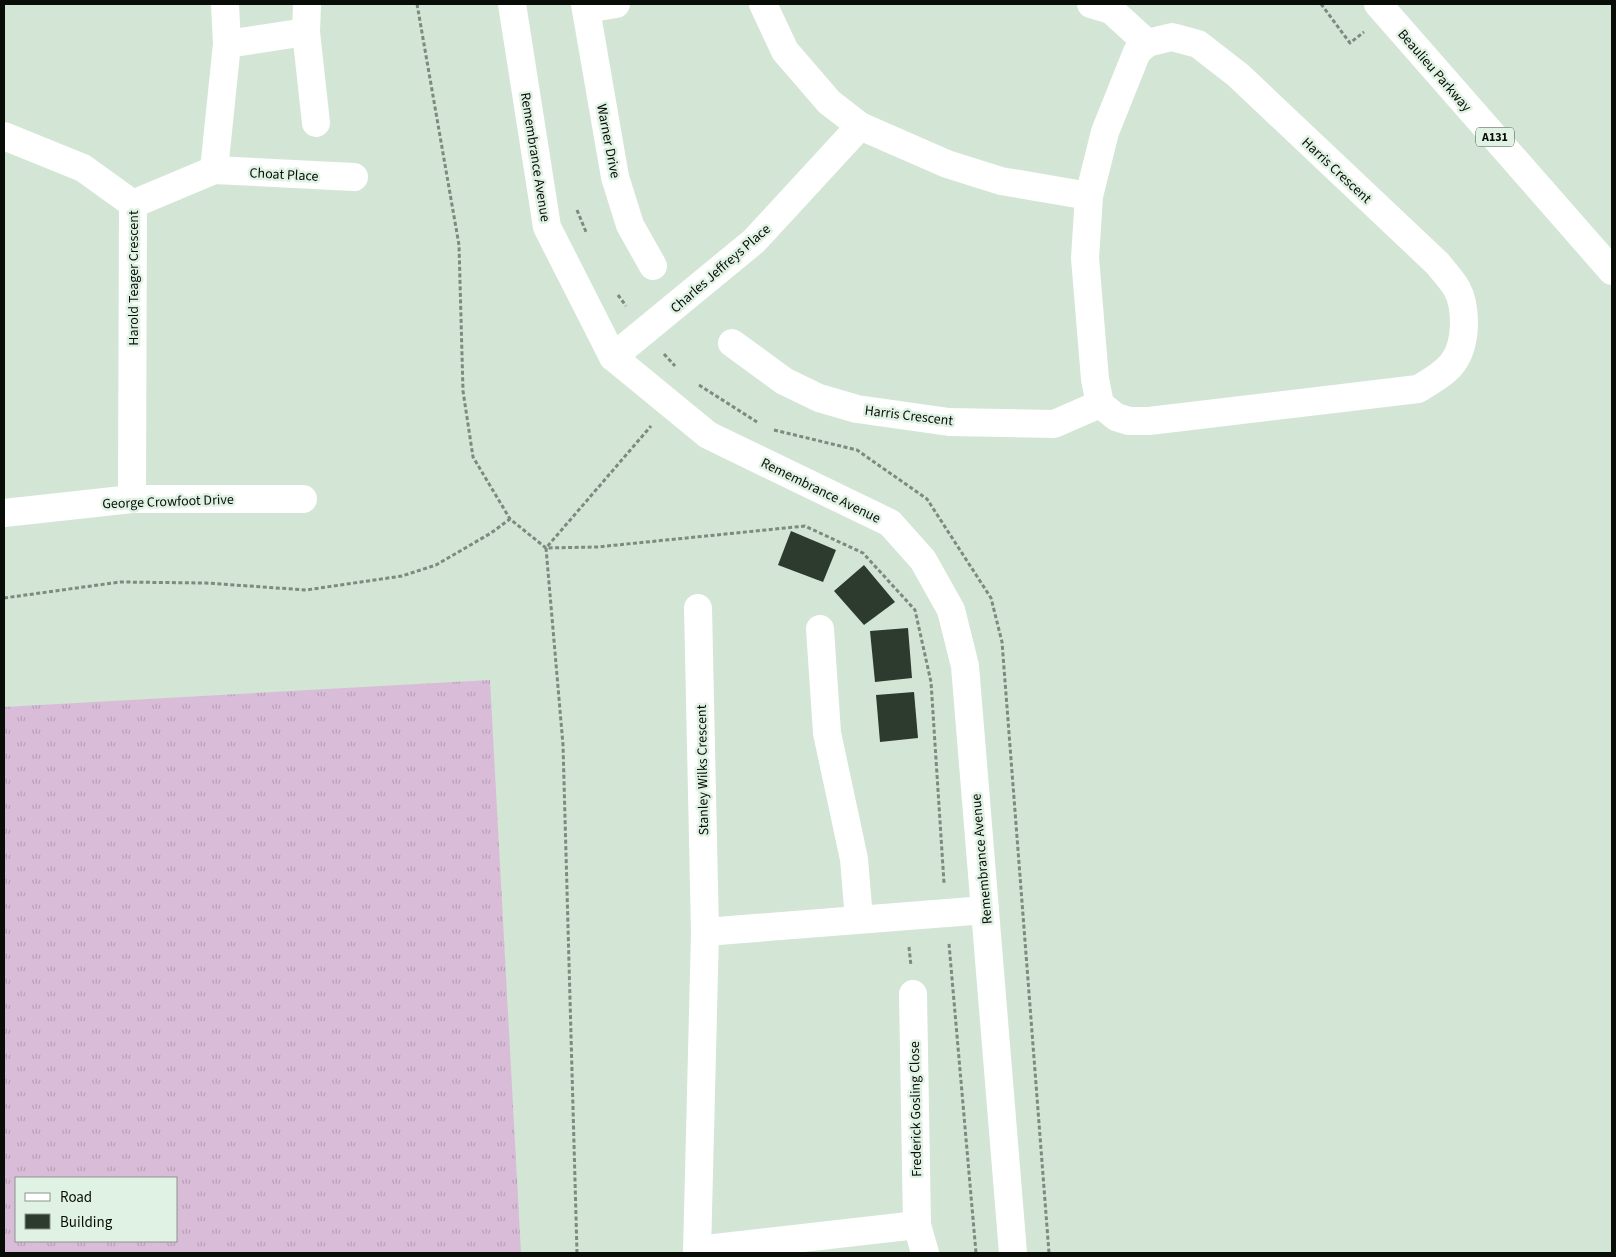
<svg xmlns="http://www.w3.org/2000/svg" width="1616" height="1257" font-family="'Source Sans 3',sans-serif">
<defs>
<pattern id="grass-tufts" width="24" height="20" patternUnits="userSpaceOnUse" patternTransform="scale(1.25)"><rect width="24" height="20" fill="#d9bdd8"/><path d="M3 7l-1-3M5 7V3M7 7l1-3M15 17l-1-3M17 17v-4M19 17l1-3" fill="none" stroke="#b9a1b8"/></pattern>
</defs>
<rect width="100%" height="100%" fill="#d3e5d5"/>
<path fill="url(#grass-tufts)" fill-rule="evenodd" d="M490,680L521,1253H4V707ZM16,1178H176V1241H16Z"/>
<g fill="#2d3b2f">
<path d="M791,531L836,550L823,582L778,565Z"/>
<path d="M864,565L895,602L864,625L834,591Z"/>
<path d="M908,628L912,678L875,682L870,631Z"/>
<path d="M914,692L918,738L880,742L876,695Z"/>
</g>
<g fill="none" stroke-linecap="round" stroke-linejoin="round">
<g stroke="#7d8a7e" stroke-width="3" stroke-dasharray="4 2.5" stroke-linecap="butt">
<path d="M417,4L459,245L463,391L473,457L510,519L546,548L597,547L805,526L863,553L915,610L931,682L944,883"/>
<path d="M1321,4L1350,43L1364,32"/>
<path d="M577,210L586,232"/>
<path d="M618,295L626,306"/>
<path d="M664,354L675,366"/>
<path d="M699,385L757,422"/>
<path d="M774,430L857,450L927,499L991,598L1002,642L1049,1253"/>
<path d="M4,598L120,582L206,583L306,590L402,576L436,565L491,533L510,519"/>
<path d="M949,944L976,1253"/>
<path d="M909,947L911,966"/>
<path d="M577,1253L563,745L546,548L651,426"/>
</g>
<g stroke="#fff" stroke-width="28">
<path d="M307,4L306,32L316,123"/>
<path d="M512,4L547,227L613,357L708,435L890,523L923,560L951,610L965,666L1013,1253"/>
<path d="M585,4L615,177L630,225L653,266"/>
<path d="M763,4L785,51L829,102L860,126L947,164L1001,181L1089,196"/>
<path d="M1091,4L1111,10L1147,43"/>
<path d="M586,9L616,4"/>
<path d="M1172,37L1198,44L1238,75L1438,264C1444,272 1452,280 1457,289C1462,298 1464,313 1464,324C1463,362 1448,371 1418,389L1149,421H1129L1116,417L1100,404L1095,379L1085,258L1089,196L1105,132L1137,52L1147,43Z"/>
<path d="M227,44L306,32"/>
<path d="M4,136L83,168L133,204L132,499"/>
<path d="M214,170L227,44L225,4"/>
<path d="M133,204L214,170L354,177"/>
<path d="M732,343L784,381L819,398L857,409L949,422L1054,424L1100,404"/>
<path d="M613,357L754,241L860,126"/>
<path d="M4,513L132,499H303"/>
<path d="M820,629L827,733L854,859L859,919"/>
<path d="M705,932L985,910"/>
<path d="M913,994L917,1225L925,1253"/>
<path d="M697,1250L917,1225"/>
<path d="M697,1253L705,932L698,608"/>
</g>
<path stroke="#fff" stroke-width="28" d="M1378,4L1612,271"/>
</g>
<g text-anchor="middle" stroke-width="5" stroke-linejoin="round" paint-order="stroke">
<rect fill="#e0f2e3" stroke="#49524a" stroke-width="1" x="1476" y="127.5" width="38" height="19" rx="4"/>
<g font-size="12" font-weight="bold" fill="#080d08">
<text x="1495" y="141">A131</text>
</g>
<g font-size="14" fill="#080d08" stroke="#e0f2e3">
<text transform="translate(1435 70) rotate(49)" y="5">Beaulieu Parkway</text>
<text transform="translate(609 141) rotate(79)" y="5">Warner Drive</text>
<text transform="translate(536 157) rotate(81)" y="5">Remembrance Avenue</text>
<text transform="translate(1337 170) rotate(43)" y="5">Harris Crescent</text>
<text transform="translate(284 174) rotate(3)" y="5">Choat Place</text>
<text transform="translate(720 268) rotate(-41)" y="5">Charles Jeffreys Place</text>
<text transform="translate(133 278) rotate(-90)" y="5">Harold Teager Crescent</text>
<text transform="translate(909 415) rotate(7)" y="5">Harris Crescent</text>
<text transform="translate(821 490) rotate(26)" y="5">Remembrance Avenue</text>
<text transform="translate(168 501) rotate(-2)" y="5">George Crowfoot Drive</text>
<text transform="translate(702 770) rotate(-91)" y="5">Stanley Wilks Crescent</text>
<text transform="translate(981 859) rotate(-95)" y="5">Remembrance Avenue</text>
<text transform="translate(915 1109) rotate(-91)" y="5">Frederick Gosling Close</text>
</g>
</g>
<rect width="1616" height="1257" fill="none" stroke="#080d08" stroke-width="10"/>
<rect x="15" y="1177" width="162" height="65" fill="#e0f2e3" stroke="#8a968b"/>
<rect x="25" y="1193" width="25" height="8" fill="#ffffff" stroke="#8a968b"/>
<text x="60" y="1202" font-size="15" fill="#080d08">Road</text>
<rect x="25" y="1214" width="25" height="15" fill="#2d3b2f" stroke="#8a968b"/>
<text x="60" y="1227" font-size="15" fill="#080d08">Building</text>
</svg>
